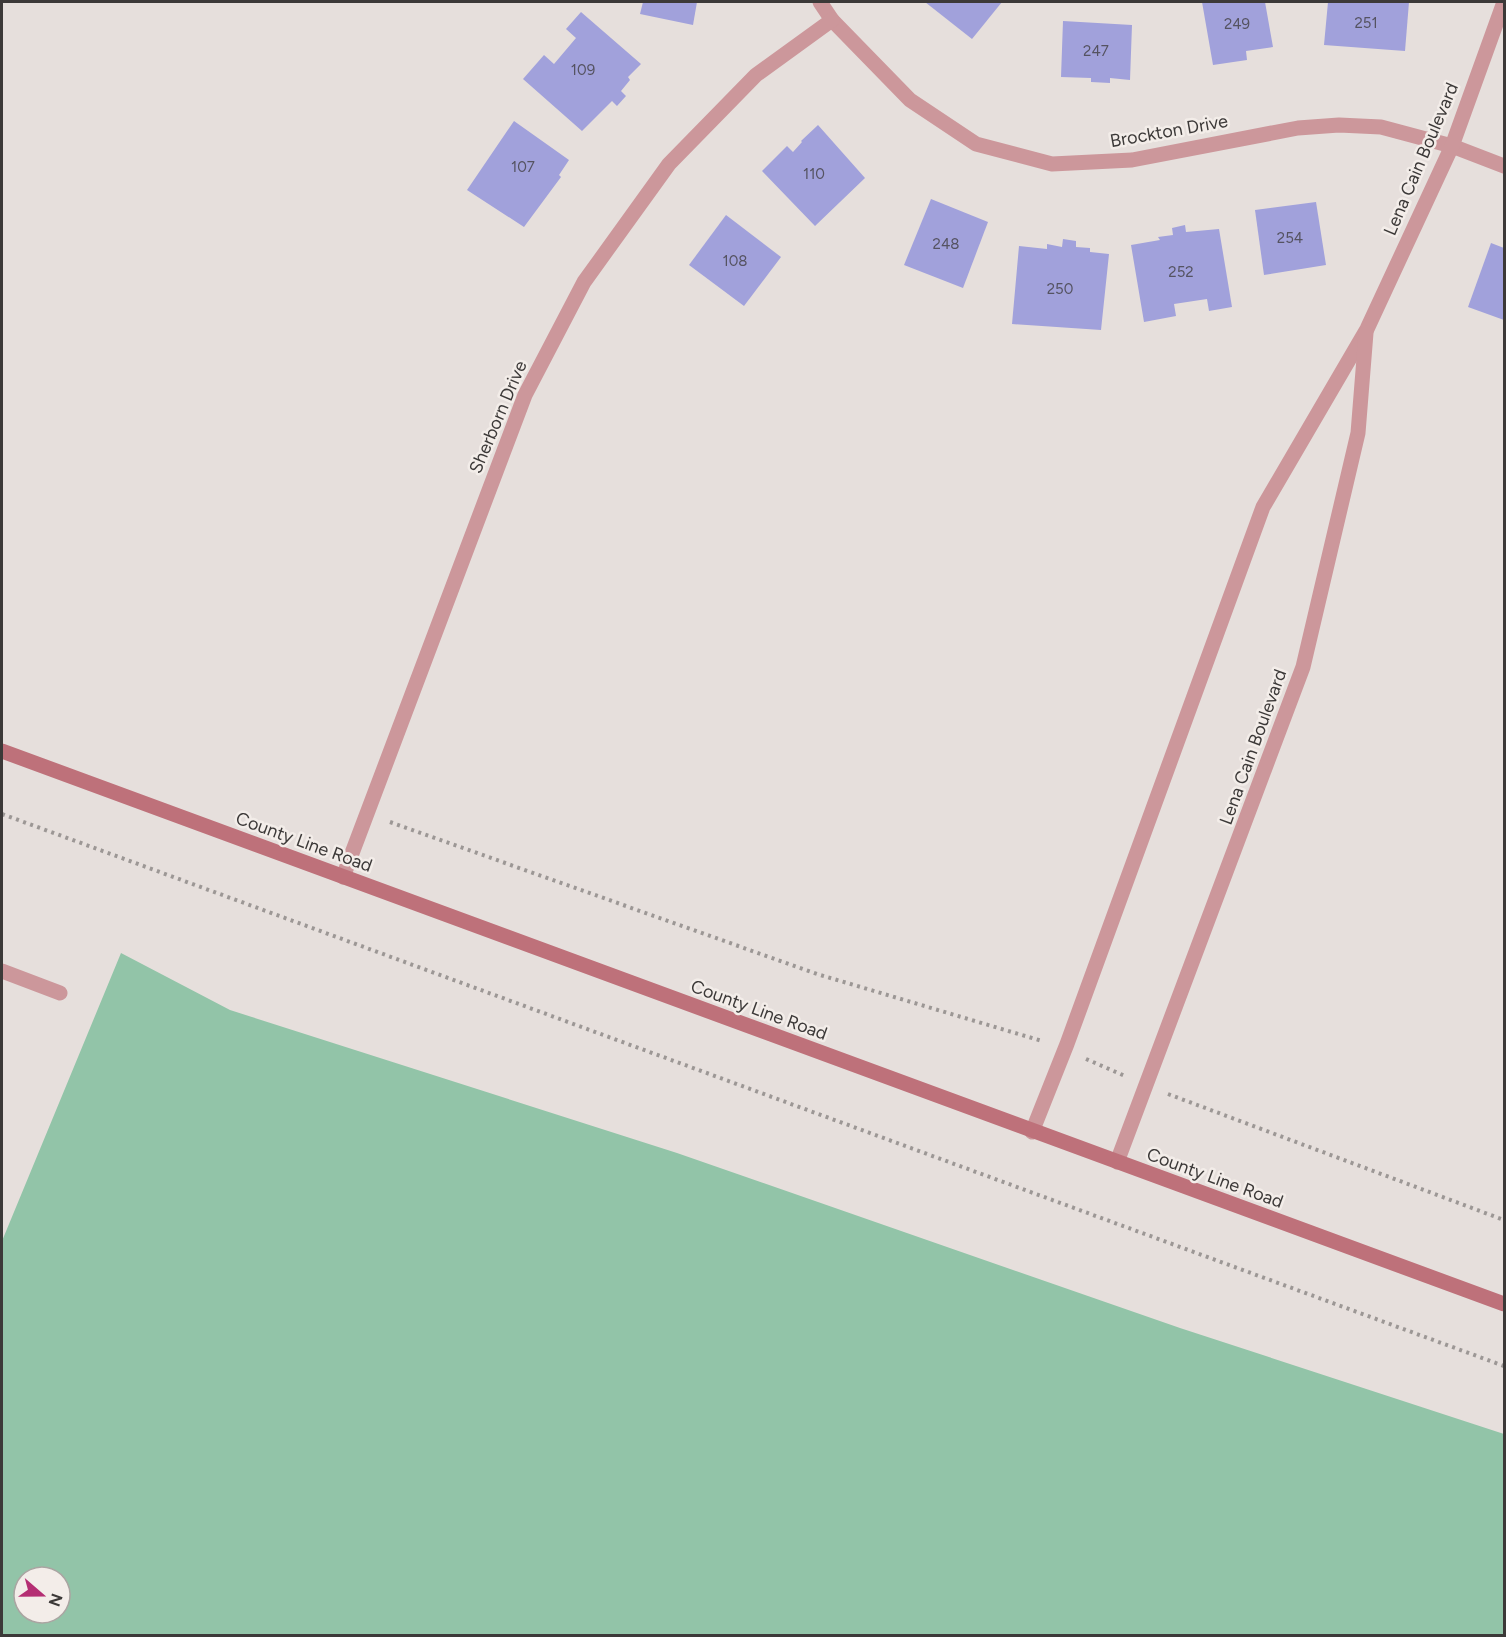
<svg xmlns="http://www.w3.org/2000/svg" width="1506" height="1637" font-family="Figtree,sans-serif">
<rect width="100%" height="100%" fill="#e6dfdc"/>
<path fill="#92c4a8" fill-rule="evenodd" d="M121,953L230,1010L677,1153L1180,1328L1504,1434V1635H2V1241ZM24,1577H60V1613H24Z"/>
<g fill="#a1a1db">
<path d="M643,2H697L693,25L640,14Z"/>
<path d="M925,2H1002L972,39Z"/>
<path d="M1202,2H1265L1273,47L1246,51L1247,60L1213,65Z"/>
<path d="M1328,2H1409L1405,51L1324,45Z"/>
<path d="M581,12L641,64L628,77L630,80L621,91L626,96L617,106L612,101L582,131L523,79L544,55L554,64L576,38L566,29Z"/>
<path d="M1063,21L1132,25L1130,80L1110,78V83L1091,82V78L1061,77Z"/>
<path d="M514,121L569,160L559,175L561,177L524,227L467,190Z"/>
<path d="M818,125L865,178L815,226L762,171L787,146L793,152L802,142L801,141Z"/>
<path d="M931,199L988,222L963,288L904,265Z"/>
<path d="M1316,202L1326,265L1264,275L1255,210Z"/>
<path d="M726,215L781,257L744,306L689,265Z"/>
<path d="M1185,225L1186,232L1219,229L1232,307L1209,311L1207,299L1174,304L1176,316L1144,322L1131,245L1160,240L1158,237L1173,235L1172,228Z"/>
<path d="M1063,239L1076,241V247L1090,248V252L1109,254L1101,330L1012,324L1019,246L1047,249V244L1062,247Z"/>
<path d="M1491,243L1504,248V320L1468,307Z"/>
</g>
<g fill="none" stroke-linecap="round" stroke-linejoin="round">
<g stroke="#9c9795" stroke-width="4" stroke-dasharray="3 4.5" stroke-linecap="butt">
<path d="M2,814L1504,1366"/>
<path d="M390,822L817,974L1042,1041"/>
<path d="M1086,1059L1125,1076"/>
<path d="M1168,1094L1504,1220"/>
</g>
<path stroke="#cc979b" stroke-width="15" d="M2,971L60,993"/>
<g stroke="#cc979b" stroke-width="15">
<path d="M820,2L832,20L910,100L976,144L1052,164L1132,160L1298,128L1339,125L1381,127L1452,146L1504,166"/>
<path d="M343,877L525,395L584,282L669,164L756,75L832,20"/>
<path d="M1032,1132L1067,1044L1263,507L1367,329L1452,146L1504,2"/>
<path d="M1117,1162L1303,667L1358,433L1366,333"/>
</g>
<path stroke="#be717a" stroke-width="15" d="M2,751L1504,1304"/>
</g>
<g text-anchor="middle" stroke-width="5" stroke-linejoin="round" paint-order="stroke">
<g font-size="15" fill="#555361">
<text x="1366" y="28">251</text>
<text x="1237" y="29">249</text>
<text x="1096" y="56">247</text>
<text x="583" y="75">109</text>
<text x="523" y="172">107</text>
<text x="814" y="179">110</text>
<text x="1290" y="243">254</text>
<text x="946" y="249">248</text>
<text x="735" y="266">108</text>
<text x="1181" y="277">252</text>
<text x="1060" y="294">250</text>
</g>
<g font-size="18" fill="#3c3938" stroke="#f3ede9">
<text transform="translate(1169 131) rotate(-10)" y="6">Brockton Drive</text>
<text transform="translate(1421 159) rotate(-67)" y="6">Lena Cain Boulevard</text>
<text transform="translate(498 417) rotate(-67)" y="6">Sherborn Drive</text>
<text transform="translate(1253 747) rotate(-70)" y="6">Lena Cain Boulevard</text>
<text transform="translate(304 842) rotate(20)" y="6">County Line Road</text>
<text transform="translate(759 1010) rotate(20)" y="6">County Line Road</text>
<text transform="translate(1215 1178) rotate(20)" y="6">County Line Road</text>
</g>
</g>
<rect width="1506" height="1637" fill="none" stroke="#3c3938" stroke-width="6"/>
<g transform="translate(42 1595) rotate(110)"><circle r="28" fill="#f3ede9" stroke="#aaa5a2" stroke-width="1.5"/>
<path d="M0-4.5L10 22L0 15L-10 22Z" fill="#b42e73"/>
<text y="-9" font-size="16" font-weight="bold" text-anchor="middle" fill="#3c3938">N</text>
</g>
</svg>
